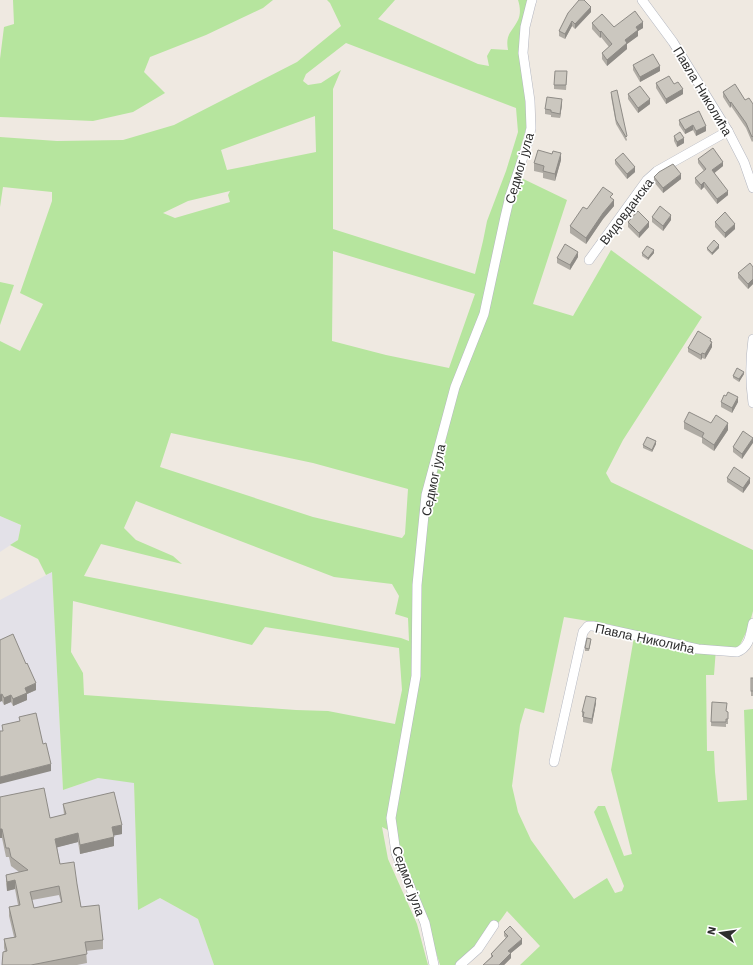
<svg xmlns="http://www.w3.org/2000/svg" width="753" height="965" font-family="'Work Sans',sans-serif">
<rect width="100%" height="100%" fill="#efe9e1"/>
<g fill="#e3e1e8">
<path d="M0,516L21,525L18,540L0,552Z"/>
<path d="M52,572L63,790L98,778L134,782L138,910L160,898L198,919L214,965H0V600Z"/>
</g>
<g fill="#b6e59e" fill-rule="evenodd">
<path d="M13,0H273L263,8L206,35L150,57L144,72L165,93L133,112L93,121L0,117V59L4,27L14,24Z"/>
<path d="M327,0H395L378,19L478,64L489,66L487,56L491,49L508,50C505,34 512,32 518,20C521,14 520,6 518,0H528L526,101V129L513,174L567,200L533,304L573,316L611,250L702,317L623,440L606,473L611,482L753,550V611L749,626L740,645L735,650L716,648L714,675H706L707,751H714L715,772L718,802L747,800L744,710L753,709V965H520L540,946L507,911C493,932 475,948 456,965H440L433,943L399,853L396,834L382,827L388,859L417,924L428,965H214L198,919L160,898L138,910L134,783L98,778L63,790L52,572L46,575L38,559L10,545L18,540L21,525L0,516V341L20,351L43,304L20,293L52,201V192L3,187L0,207V137L57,141L123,140L174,125L297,62L341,26L330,3ZM346,43L516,108L518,132L506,171L487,221L483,241L475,274L333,229V89L341,70L321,83L308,85L303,81L306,74ZM315,116L316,152L227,170L221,150ZM230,191L228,195L230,202L175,218L163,213L188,201ZM333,251L475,294L449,368L386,355L332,341ZM171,433L313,463L408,489L405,534L402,538L313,517L160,467ZM136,501L334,577L392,584L399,596L395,614L408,618L409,641L401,638L84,576L101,544L182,564L173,556L136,540L124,528ZM73,601L252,645L265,627L399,648L402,690L395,724L328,711L296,710L84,695L83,673L71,652ZM564,617L612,625L610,632L634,637L611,770L632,854L624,856L605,806H598L594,812L624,886L622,891L615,893L607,878L574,899L531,840L518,812L512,786L520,725L525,708L544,713Z"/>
<path d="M0,282L14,285L0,325Z"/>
</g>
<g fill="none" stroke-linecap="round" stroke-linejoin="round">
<g stroke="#b4b7c1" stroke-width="10">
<g id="street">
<path d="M642,0L673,42L728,131L744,162L753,188"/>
<path d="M589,260L647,180L657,171L728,131"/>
<path d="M753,339C750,361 750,382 753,403"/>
<path d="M554,762L583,632L588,626H593L698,649L737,652C750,647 750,635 753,623"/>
<path d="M434,965L425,923L396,853L391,818L416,676L417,585L426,495L455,387L484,314L505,217L510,196L528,142L531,128L530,101L523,53L525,27L531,3L532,0"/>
<path d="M460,965L478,949L494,925"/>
</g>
</g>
<use href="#street" stroke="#fff" stroke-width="9"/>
</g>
<g fill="#afaba4" fill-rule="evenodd">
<path d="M591,12L575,29L572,26L565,39L559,36V31L568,13Z"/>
<path d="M592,23L614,27L643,28L638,31V36L627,44V49L607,66L602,59V53L609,47L601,37L600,38L592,29Z"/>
<path d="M633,65L660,71L640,82L633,70Z"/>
<path d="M567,71L566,90L554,89V85Z"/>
<path d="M656,83L674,84L683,94L666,104L656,88Z"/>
<path d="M611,92L627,140L626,141L616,124L611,96Z"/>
<path d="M723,92L745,100L753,104V141L752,142L746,128L731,106L730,108L723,97Z"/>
<path d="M628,94L650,104L638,113L628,99Z"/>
<path d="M562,104L560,118L551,117V115L545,114V109Z"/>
<path d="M699,111L706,131L696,136L693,130L685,134L679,125V120Z"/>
<path d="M674,136L684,143L677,147L674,141Z"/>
<path d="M698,159L723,166L714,173L728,195L717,204L704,187L701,190L695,183V178L704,171L698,163Z"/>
<path d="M561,160L555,181L543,178V173L534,171V163Z"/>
<path d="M615,160L635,172L627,179L615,164Z"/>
<path d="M654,177L681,179L663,193L654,182Z"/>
<path d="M613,199L614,206L603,219L586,244L570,233V226L587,209Z"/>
<path d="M652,217L671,220L663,231L652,222Z"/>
<path d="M628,222L649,227L639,238L628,227Z"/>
<path d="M715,222L735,229L725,238L715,227Z"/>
<path d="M707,248H719L712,255L707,250Z"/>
<path d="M642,253H654L648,260L642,256Z"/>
<path d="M578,257L570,270L557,263V258Z"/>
<path d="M753,267V284L748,289L738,278V273Z"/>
<path d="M711,341L712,347L705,359L702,358L701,360L688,352V348Z"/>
<path d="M744,374L739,382L733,378V376Z"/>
<path d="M721,402H738L732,413L721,407Z"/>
<path d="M684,422L711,423L728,430L714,451L702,443V438L684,429Z"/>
<path d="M753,438L742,459L733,452V447Z"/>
<path d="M656,444L652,452L643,448V445Z"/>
<path d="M727,478L750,483L743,493L727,482Z"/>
<path d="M0,640L36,690L27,694V700L13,706L11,702L4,705L2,701Z"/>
<path d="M591,641L589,651H585V648Z"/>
<rect x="751" y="678" width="2" height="18"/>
<path d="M712,702L726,711L728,712V724H726V727L711,726Z"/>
<path d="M596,703L592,724L583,722V717H582V712Z"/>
<path d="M0,797L50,818L64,815L63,804L122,834L114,835V846L80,854L78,842L57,847L60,864L77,884L81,907L103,940V949L86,951L87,963L77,965H2L5,952L4,948V939L14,937L9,916V907L18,905L15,889L7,891L6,884V875L19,872L11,866L9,857H6L2,838ZM59,895L61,902L34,908L32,900Z"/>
<path d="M504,932L522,944L511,953V958L504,965H483L491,957V954L506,938L504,936Z"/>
</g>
<g fill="#8e8b86">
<path d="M591,7V12L575,29V24Z"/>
<path d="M572,21V26L565,39V34Z"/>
<path d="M643,22V28L638,31V36L627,44V49L607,66V60L636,27Z"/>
<path d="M601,31V37L600,38V32Z"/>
<path d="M660,66V71L640,82V77Z"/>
<path d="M683,89V94L666,104V99Z"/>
<path d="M562,99V104L560,118V114Z"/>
<path d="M650,99V104L638,113V108Z"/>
<path d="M731,102V106L730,108V103Z"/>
<path d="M693,125V130L685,134V130Z"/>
<path d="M706,126V131L696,136V131Z"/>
<path d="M684,138V143L677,147V142Z"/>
<path d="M561,153V160L555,181V174Z"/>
<path d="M723,162V166L712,175V170Z"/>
<path d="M635,167V172L627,179V174Z"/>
<path d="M681,174V179L663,193V188Z"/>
<path d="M704,182V187L701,190V185Z"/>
<path d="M728,191V195L717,204V199Z"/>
<path d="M614,200V206L603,219L586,244V238L603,213Z"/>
<path d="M671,215V220L663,231V226Z"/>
<path d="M649,222V227L639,238V233Z"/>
<path d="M735,224V229L725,238V233Z"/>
<path d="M719,245V248L712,255V253Z"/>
<path d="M654,250V253L648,260V258Z"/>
<path d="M578,252V257L570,270V265Z"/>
<path d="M753,279V284L748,289V284Z"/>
<path d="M712,342V347L705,359V354Z"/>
<path d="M702,353V358L701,360V355Z"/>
<path d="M744,372V374L739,382V379Z"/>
<path d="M738,397V402L732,413V408Z"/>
<path d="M728,423V430L714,451V445Z"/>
<path d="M753,438V443L742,459V454Z"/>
<path d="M656,441V444L652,452V450Z"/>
<path d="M750,478V483L743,493V488Z"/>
<path d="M36,683V690L27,694V700L13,706V699L25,688Z"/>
<path d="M2,694V701L0,702V695Z"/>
<path d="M11,695V702L4,705V698Z"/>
<path d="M596,698V703L592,724V719Z"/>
<path d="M51,764V771L0,784V777Z"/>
<path d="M122,825V834L112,836V827Z"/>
<rect x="0" y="829" width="2" height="9"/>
<path d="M78,833V842L55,848V839Z"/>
<path d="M114,837V846L80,854V845Z"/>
<path d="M15,880V889L7,891V882Z"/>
<path d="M522,939V944L511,953V958L504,965H499L508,951Z"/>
</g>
<g fill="#cbc7bf" stroke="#8e8b86" fill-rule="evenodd">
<path d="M579,0H584L591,7L575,24L572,21L565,34L559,31L568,13Z"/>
<path d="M635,11L643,22L636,27L638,30L625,40L627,43L607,60L602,53L612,44L601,31L600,32L592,23L602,14L614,27Z"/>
<path d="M653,54L660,66L640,77L633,65Z"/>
<path d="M555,71H567L566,85H554Z"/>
<path d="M669,76L674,84L678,82L683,89L666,99L656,83Z"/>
<path d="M735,84L745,100L749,98L753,104V136L752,137L746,123L731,102L730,103L723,92Z"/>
<path d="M640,86L650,99L638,108L628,94Z"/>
<path d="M617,90L627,136L626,137L616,120L611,92Z"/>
<path d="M547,97L562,99L560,114L551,112V110L545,109Z"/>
<path d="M699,111L706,126L696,131L693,125L685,130L679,120Z"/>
<path d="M680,132L684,138L677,142L674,136Z"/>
<path d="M713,148L723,162L712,170L728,191L717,199L704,182L701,185L695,178L706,169L698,159Z"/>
<path d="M538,150L552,154L553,151L561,153L555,174L543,171L544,166L534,163Z"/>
<path d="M623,153L635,167L627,174L615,160Z"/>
<path d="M673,164L681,174L663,188L654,177L659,172Z"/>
<path d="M603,187L613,194L610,197L614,200L603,213L586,238L570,226L583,207L587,209Z"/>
<path d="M660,206L671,215L663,226L652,217Z"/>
<path d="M638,211L649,222L639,233L628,222Z"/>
<path d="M725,212L735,224L725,233L715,222Z"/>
<path d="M714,240L719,245L712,253L707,248Z"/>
<path d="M565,244L578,252L570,265L557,258Z"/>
<path d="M647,246L654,250L648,258L642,253Z"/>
<path d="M750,263L753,267V279L748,284L738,273Z"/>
<path d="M698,331L711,339L710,341L712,342L705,354L702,353L701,355L688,348Z"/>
<path d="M737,368L744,372L739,379L733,376Z"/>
<path d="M728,392L738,397L732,408L721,402L724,395L726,396Z"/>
<path d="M689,412L711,423L716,415L728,423L714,445L702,437L704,433L684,422Z"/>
<path d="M743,431L753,438L742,454L733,447Z"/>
<path d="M647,437L656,441L652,450L643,445Z"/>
<path d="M734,467L750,478L743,488L727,478Z"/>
<path d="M13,634L26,664L27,663L36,683L25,688L27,693L13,699L11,695L4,698L2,694L0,695V640Z"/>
<path d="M587,638L591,639L589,649L585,648Z"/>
<rect x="751" y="678" width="2" height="13"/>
<path d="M586,696L596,698L592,719L583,717L584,712H582Z"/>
<path d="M712,702L727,703L726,711L728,712V719H726V722H711Z"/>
<path d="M36,713L43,744L46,743L51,764L0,777V731H3L2,725L20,721L19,717Z"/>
<path d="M44,788L50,818L66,814L63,804L114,792L122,825L112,827L114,837L80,845L78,833L55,839L60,864L74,862L77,884L81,907L99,905L103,940L85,942L87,954L31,965H2L3,952L7,951L4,939L16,937L9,907L20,905L15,880L7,882L6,875L28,870L11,857L9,848H6L2,829H0V797ZM59,886L62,902L34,908L30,892Z"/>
<path d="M510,926L522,939L508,951L511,953L499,965H483L493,956L491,954L508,936L504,932Z"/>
</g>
<g text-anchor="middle" stroke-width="3.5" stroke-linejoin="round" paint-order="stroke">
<g font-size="13" fill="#2e2e2e" stroke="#fff">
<text transform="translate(703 91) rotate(59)" y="5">Павла Николића</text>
<text transform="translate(519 168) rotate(-74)" y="5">Седмог јула</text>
<text transform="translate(626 211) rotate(-53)" y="5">Видовданска</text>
<text transform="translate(433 480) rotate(-78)" y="5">Седмог јула</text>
<text transform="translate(645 638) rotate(12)" y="5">Павла Николића</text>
<text transform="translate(409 881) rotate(70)" y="5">Седмог јула</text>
</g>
</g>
<g transform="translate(721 933) rotate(283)" stroke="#ffffff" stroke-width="3" paint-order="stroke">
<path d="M0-3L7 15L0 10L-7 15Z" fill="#2e2e2e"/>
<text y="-6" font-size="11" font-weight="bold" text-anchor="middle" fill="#2e2e2e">N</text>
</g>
</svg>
